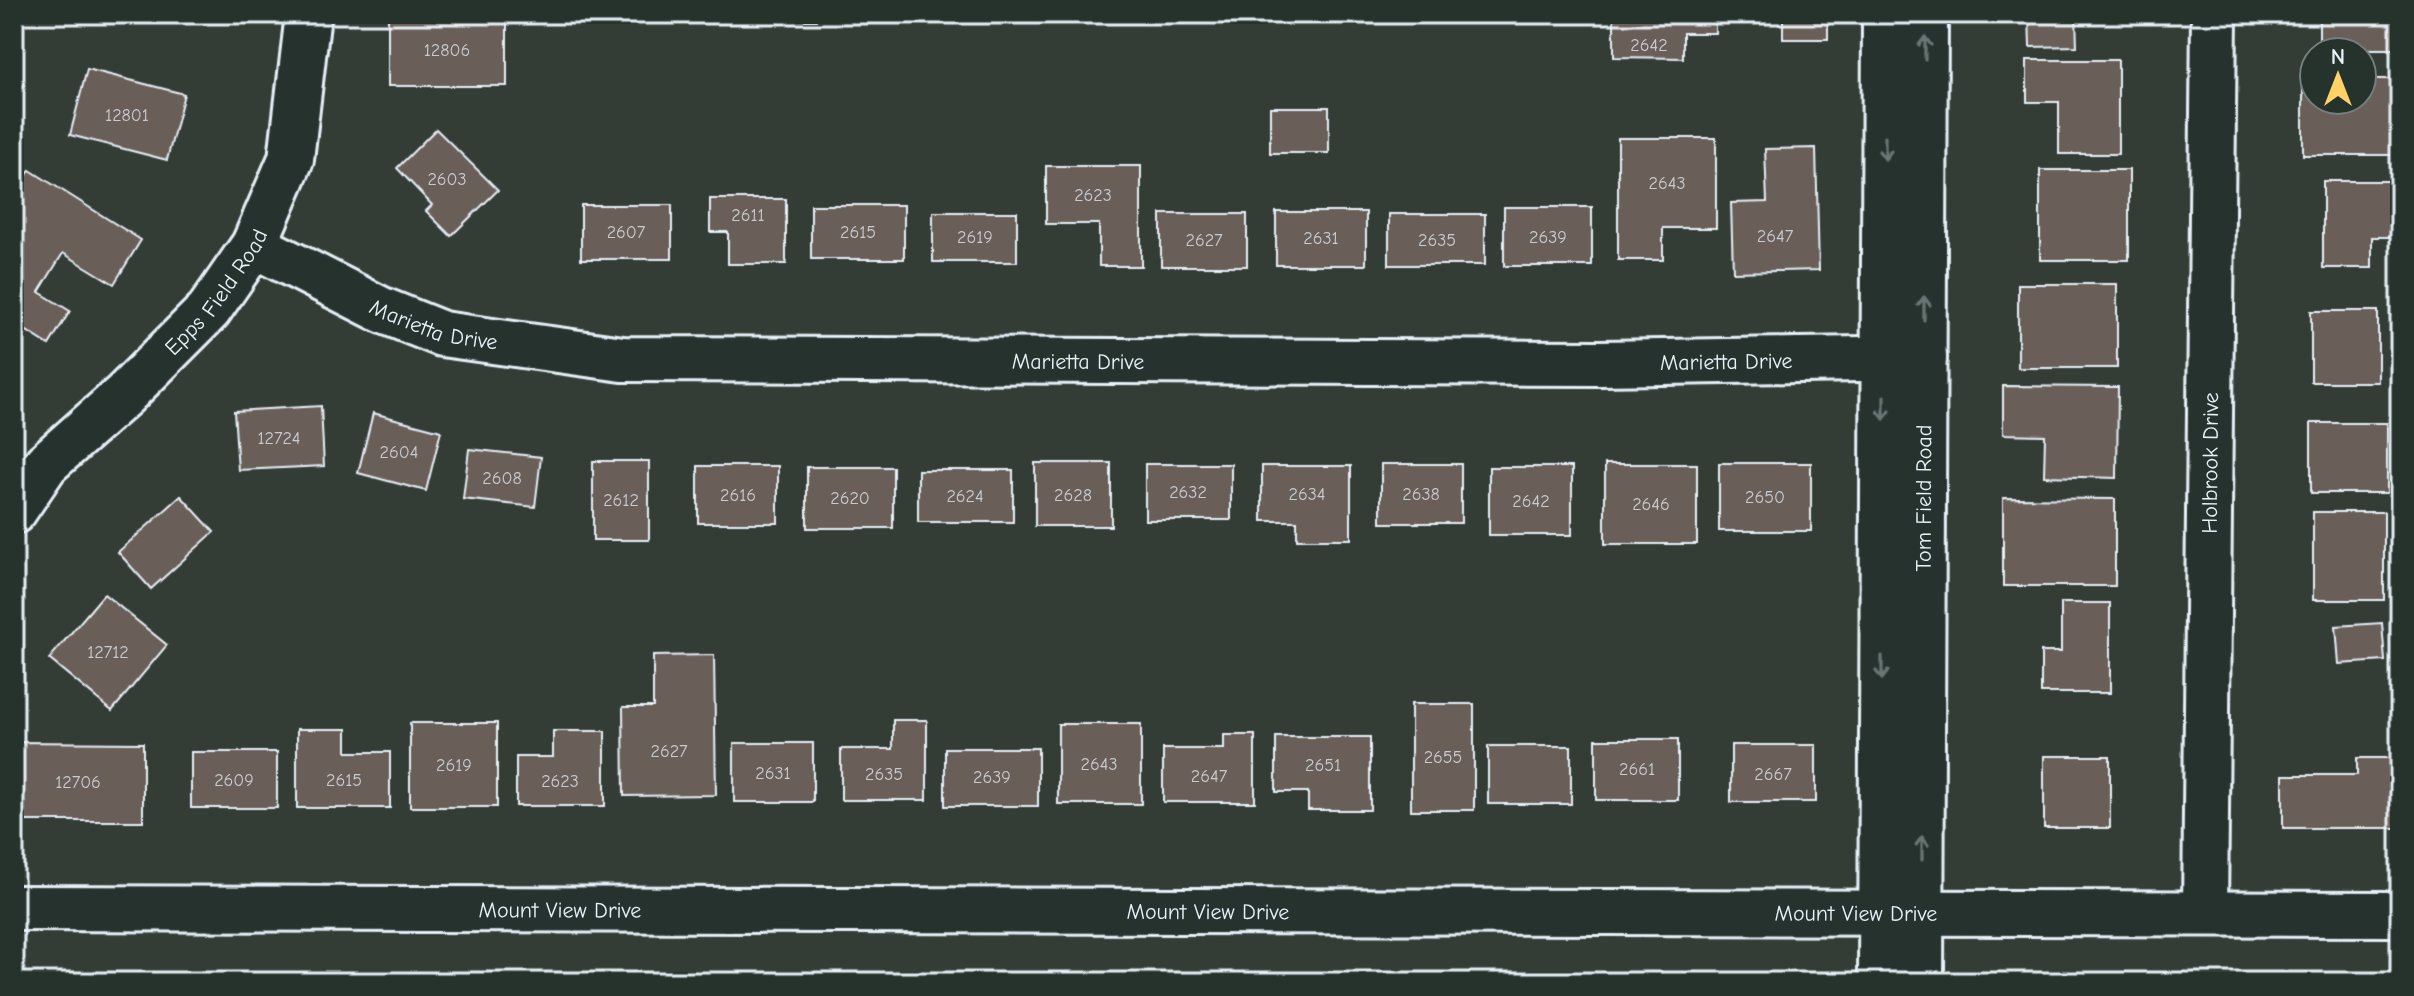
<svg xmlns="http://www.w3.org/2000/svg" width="2414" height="996" font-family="'Comic Neue',sans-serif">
<rect width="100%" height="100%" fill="#343c36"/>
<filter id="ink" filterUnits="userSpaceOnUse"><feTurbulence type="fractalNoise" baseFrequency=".0125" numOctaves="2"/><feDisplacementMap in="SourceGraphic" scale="16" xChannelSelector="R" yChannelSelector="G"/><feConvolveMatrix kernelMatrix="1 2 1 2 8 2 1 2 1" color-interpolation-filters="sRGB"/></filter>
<g filter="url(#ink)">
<g fill="#6a5e59" stroke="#e8f1f8" stroke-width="2">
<rect x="388" y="14" width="119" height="72"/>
<path d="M723,14H817L816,20H723Z"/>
<path d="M1614,14H1715V33H1683V58L1614,57Z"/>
<rect x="1783" y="14" width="45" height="25"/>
<path d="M2029,14H2076L2077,46L2030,47Z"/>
<rect x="2319" y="14" width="81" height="35"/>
<path d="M2027,60H2118V154H2059V102H2027Z"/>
<path d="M87,69L184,94L167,160L70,135Z"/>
<path d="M2303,79H2314V100H2362V79H2400V155H2303Z"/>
<rect x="1270" y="107" width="59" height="46"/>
<path d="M436,129L498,190L451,236L426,211L432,205L397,168Z"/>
<path d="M1618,138H1716V228H1663V260H1618Z"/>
<path d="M1816,148L1819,270L1733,272L1731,203L1767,202L1765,149Z"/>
<path d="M1046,166H1141V266H1099V224H1046Z"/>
<path d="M30,170L141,240L114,284L63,253L39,292L70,311L49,345L14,323V195Z"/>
<rect x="2040" y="170" width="89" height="90"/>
<path d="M2323,181H2400V237H2372V268H2323Z"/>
<path d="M710,199H786V264H728V232H710Z"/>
<rect x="581" y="205" width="91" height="54"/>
<rect x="811" y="205" width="93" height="54"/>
<rect x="1504" y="207" width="88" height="59"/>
<rect x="933" y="212" width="84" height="50"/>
<rect x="1276" y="212" width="90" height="53"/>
<rect x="1161" y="214" width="86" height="52"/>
<rect x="1389" y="214" width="96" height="51"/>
<rect x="2018" y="284" width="99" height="84"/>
<rect x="2311" y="311" width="67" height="71"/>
<path d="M2003,386L2118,387L2117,478L2044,476L2045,435L2003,434Z"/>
<path d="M321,406L324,466L238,470L234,411Z"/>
<path d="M373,413L441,431L426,491L358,473Z"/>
<rect x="2311" y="423" width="76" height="70"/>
<path d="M469,449L541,457L535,507L463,499Z"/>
<rect x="593" y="461" width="56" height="79"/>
<rect x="1035" y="463" width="76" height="63"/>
<rect x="1719" y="463" width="92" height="68"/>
<rect x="1145" y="464" width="86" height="56"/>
<rect x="1381" y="464" width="80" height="59"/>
<rect x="1605" y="464" width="92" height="80"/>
<rect x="698" y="466" width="80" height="57"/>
<path d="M1262,466H1351V539H1297V521H1262Z"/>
<rect x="807" y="467" width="86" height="61"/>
<rect x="1489" y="467" width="83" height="68"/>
<rect x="918" y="470" width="95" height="52"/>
<path d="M181,496L214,532L151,589L118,552Z"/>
<path d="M2003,498L2115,499V586H2003Z"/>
<rect x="2313" y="512" width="71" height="88"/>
<path d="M104,594L167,645L112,711L49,659Z"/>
<path d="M2061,603H2110V693H2041V652H2061Z"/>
<path d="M2382,623L2385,661L2339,664L2336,626Z"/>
<path d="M714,655L716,795L624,796L623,707H653V656Z"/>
<rect x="1411" y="704" width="63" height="106"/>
<path d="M893,720H927V800H841V749H893Z"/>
<rect x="410" y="723" width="87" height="84"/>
<rect x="1058" y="724" width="83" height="80"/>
<path d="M297,729H347V752H390V808H297Z"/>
<path d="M553,731H605V806H516V757H553Z"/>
<path d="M1224,735H1255V802H1163V749H1224Z"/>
<path d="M1276,737H1370V810H1308V792H1276Z"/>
<rect x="1596" y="739" width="82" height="61"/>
<path d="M14,742L143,743V821H14Z"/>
<rect x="734" y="743" width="79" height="59"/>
<rect x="1731" y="745" width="85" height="57"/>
<rect x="1488" y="746" width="83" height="58"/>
<rect x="945" y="748" width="93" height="58"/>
<rect x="191" y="752" width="86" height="56"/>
<rect x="2044" y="756" width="66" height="72"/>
<path d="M2357,758H2396V828H2283V775H2357Z"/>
</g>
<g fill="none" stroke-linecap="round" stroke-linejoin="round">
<g stroke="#e8f1f8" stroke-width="50">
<g id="minor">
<path id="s1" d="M254,245L382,310L442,334L623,359L1600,363L1924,358"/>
<path id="s2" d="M14,511L46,464L124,395L209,310L254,245L291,159L308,14"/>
<path id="s3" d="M14,908L2400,914"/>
<path id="s4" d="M2205,913L2214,14"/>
<path d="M1881,982L1885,14"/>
<path id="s5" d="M1921,982L1925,14"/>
</g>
</g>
<use href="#minor" stroke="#26332d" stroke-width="44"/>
</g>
<defs><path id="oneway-shaft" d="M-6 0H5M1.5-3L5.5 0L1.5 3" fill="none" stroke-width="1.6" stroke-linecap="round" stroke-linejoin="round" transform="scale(2)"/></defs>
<g stroke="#6a7674">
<use href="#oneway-shaft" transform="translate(1925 48) rotate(-90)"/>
<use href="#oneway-shaft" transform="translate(1885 148) rotate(90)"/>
<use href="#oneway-shaft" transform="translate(1924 308) rotate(-90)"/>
<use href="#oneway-shaft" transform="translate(1884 408) rotate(90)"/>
<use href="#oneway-shaft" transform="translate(1882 668) rotate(90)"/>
<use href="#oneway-shaft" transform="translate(1922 848) rotate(-90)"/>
</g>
</g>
<g text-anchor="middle" stroke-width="7" stroke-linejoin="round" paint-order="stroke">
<g font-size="18" fill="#c8ccd0">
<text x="1649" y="51">2642</text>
<text x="447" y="56">12806</text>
<text x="127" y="121">12801</text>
<text x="447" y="185">2603</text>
<text x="1667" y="189">2643</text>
<text x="1093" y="201">2623</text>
<text x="748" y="221">2611</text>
<text x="626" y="238">2607</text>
<text x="858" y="238">2615</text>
<text x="1775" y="242">2647</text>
<text x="975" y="243">2619</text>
<text x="1548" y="243">2639</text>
<text x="1321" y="244">2631</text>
<text x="1204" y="246">2627</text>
<text x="1437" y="246">2635</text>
<text x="279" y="444">12724</text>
<text x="399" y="458">2604</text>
<text x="502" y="484">2608</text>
<text x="1188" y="498">2632</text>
<text x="1307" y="500">2634</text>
<text x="1421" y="500">2638</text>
<text x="738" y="501">2616</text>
<text x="1073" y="501">2628</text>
<text x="965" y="502">2624</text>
<text x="1765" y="503">2650</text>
<text x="850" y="504">2620</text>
<text x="621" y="506">2612</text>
<text x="1531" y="507">2642</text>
<text x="1651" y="510">2646</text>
<text x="108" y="658">12712</text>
<text x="669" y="757">2627</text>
<text x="1443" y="763">2655</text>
<text x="1099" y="770">2643</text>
<text x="454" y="771">2619</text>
<text x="1323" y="771">2651</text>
<text x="1637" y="775">2661</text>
<text x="773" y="779">2631</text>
<text x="884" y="780">2635</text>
<text x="1773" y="780">2667</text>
<text x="1209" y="782">2647</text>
<text x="992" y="783">2639</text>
<text x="234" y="786">2609</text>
<text x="344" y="786">2615</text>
<text x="560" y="787">2623</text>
<text x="78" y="788">12706</text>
</g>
<g font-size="22" fill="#e8f1f8" stroke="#26332d">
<text dy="8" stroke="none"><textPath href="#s2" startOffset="300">Epps Field Road</textPath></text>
<text dy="8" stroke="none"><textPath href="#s1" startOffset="198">Marietta Drive</textPath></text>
<text dy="8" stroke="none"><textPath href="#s1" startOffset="846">Marietta Drive</textPath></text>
<text dy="8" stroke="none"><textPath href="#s1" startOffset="1494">Marietta Drive</textPath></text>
<text dy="8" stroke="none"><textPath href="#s4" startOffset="450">Holbrook Drive</textPath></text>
<text dy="8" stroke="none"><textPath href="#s5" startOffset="484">Tom Field Road</textPath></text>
<text dy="8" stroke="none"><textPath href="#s3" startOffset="546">Mount View Drive</textPath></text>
<text dy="8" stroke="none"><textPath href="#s3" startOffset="1194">Mount View Drive</textPath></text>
<text dy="8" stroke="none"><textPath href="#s3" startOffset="1842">Mount View Drive</textPath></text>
</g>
</g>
<rect width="2414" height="996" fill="none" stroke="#26332d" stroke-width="48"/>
<rect x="24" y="24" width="2366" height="948" fill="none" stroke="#e8f1f8" stroke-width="3" filter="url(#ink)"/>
<g transform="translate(2338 76)"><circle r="38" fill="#26332d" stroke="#747f7e" stroke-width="2"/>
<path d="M0-6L14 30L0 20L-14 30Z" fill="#ffd166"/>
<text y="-12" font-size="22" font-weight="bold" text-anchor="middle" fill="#e8f1f8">N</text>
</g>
</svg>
